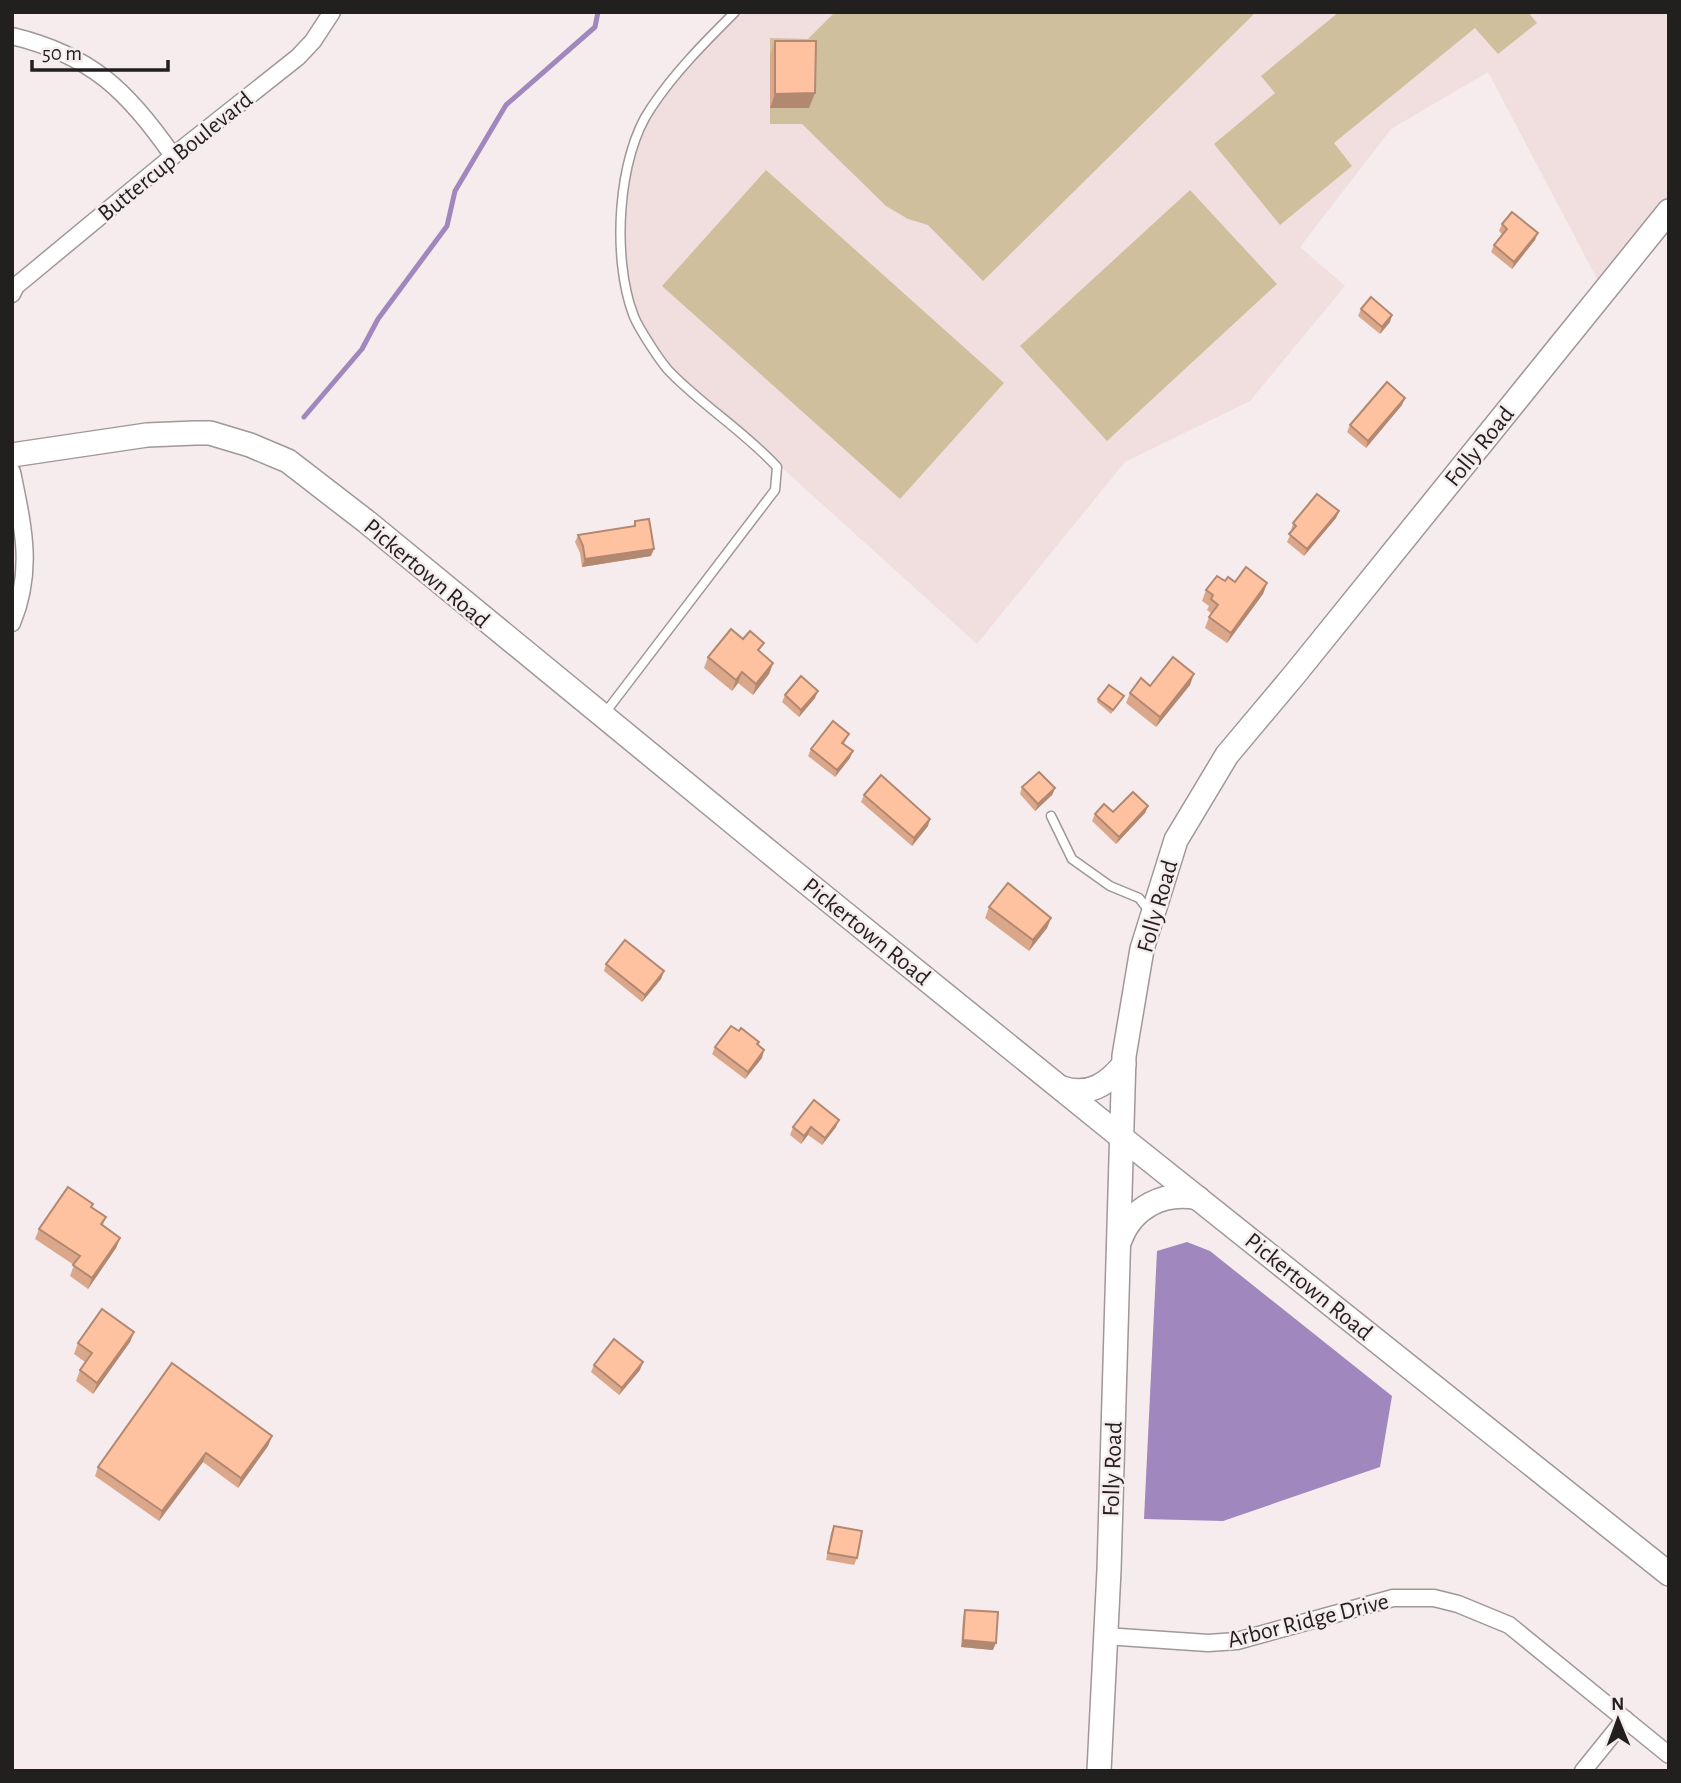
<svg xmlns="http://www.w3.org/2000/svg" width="1681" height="1783" font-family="'Alegreya Sans',sans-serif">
<rect width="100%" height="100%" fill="#f6eced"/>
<path fill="#f1dedf" d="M735,12H1669V211L1604,292L1488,72L1391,129L1300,247L1345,286L1250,401L1125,462L977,644L760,448L669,371L633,315L620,251L630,154L649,109Z"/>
<g fill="#d0bf9c">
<path d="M835,12H1256L983,281L928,225L908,219L886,206L802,124H770V38L808,39Z"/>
<path d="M1339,12H1528L1537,23L1498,54L1475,28L1334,143L1352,166L1280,225L1214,144L1275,93L1261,76Z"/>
<path d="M766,170L1004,383L900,499L662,286Z"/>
<path d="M1190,190L1277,284L1107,441L1020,346Z"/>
</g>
<path fill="#a087bd" d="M1187,1242L1210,1251L1392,1396L1380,1467L1223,1521L1144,1519L1157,1251Z"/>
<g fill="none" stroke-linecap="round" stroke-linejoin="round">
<path stroke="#a087bd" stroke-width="5" d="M304,417L362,349L378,319L447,226L455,191L506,105L595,27L598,12"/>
<g stroke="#a09798" stroke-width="11">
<g id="lane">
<path d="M605,713L775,490L777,467C745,432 703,406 670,372C661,363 637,326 633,314C612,258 617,157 651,108C674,73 705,42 735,12"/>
<path d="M1051,816L1072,859L1110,886L1139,898L1150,912"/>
</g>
</g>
<g stroke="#a09798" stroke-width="19">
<g id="street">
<path d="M12,36C91,55 128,91 173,156"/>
<path d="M12,294L16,286L173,156L298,57L313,41L332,12"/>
<path d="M12,472C23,526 34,570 12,623"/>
<path d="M1105,1636L1208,1643L1237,1641L1393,1598H1434L1458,1604L1509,1625L1669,1755"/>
<path d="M1583,1771L1625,1719"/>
</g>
</g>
<g stroke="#a09798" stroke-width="26">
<g id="secondary">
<path d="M12,455L147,435L195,433H210L250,445L288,461L367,522L785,865L1121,1137L1669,1574"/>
<path d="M1062,1088C1089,1097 1108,1084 1124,1064"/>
<path d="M1120,1240C1132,1207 1164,1191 1198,1198"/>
<path d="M1099,1771L1109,1570L1124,1056L1142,949L1176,840L1227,755L1295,674L1669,211"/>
</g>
</g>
<use href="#lane" stroke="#fff" stroke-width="8"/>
<use href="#street" stroke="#fff" stroke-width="16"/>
<use href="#secondary" stroke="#fff" stroke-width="23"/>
</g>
<g fill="#dba78a">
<path d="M775,41L809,108H770V55Z"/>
<path d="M1502,224L1535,240L1512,269L1491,252L1494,245L1502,234L1499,231Z"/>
<path d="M1361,309L1390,322L1380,334L1358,316Z"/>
<path d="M1402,405L1366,448L1347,432L1350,425Z"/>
<path d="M1339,511L1336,518L1304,556L1287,542L1292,531H1291L1293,523Z"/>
<path d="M635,521L651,556L582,567L580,553L575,542L578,535L633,527Z"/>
<path d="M1235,582L1267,583L1263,594L1227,643L1205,628L1209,617L1212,614L1207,610L1209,606L1202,601L1206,590Z"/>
<path d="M761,653L773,663L769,674L753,695L738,683L732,691L704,668L708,657Z"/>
<path d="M1190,685L1156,727L1126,703L1130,693L1150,686Z"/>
<path d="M785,695L815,698L799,717L782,702Z"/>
<path d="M1098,699H1122L1111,714L1097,702Z"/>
<path d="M849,734L844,744L850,758L835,777L808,756L811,749Z"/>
<path d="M1022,787L1055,788L1052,795L1035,811L1020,794Z"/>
<path d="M864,795L928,826L912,846L861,802Z"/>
<path d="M1148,806L1145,813L1116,844L1092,821L1095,814L1113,812Z"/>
<path d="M989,907L1051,918L1047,928L1029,951L985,918Z"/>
<path d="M606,964L664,971L661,979L642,1002L604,971Z"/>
<path d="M739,1031L759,1042L757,1045L762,1058L745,1079L712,1054L715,1047Z"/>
<path d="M793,1127H836L822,1145L808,1135L801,1144L790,1135Z"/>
<path d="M92,1207L106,1217L103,1225L120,1238L116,1248L88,1289L70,1276L74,1265L35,1239L39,1229Z"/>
<path d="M134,1332L130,1342L93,1394L76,1381L80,1370L85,1362L74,1354L78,1343Z"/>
<path d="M594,1365L640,1370L619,1395L591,1372Z"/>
<path d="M272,1436L268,1446L238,1488L203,1462L159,1521L95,1476L98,1467Z"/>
<path d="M834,1526L857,1558L854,1565L826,1560L831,1533Z"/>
<path d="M965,1610L993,1650L961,1647L963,1617Z"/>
</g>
<g fill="#b28871">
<path d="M815,93L809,108H770L775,94Z"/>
<path d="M1538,233L1535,240L1512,269L1514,262Z"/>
<path d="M1392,315L1390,322L1380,334L1382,327Z"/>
<path d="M1405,398L1402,405L1366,448L1368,441Z"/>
<path d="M1339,511L1336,518L1304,556L1307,549Z"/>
<path d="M654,549L651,556L582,567L585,559Z"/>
<path d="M1267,583L1263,594L1227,643L1231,633Z"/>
<path d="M773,663L769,674L753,695L756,684Z"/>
<path d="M742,672L738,683L732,691L736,680Z"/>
<path d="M1194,674L1190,685L1156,727L1160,717Z"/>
<path d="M818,691L815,698L799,717L801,710Z"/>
<path d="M853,751L850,758L835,777L837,770Z"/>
<path d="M1055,788L1052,795L1035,811L1038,804Z"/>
<path d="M1148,806L1145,813L1116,844L1119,837Z"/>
<path d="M930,819L928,826L912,846L914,838Z"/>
<path d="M1051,918L1047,928L1029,951L1033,940Z"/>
<path d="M664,971L661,979L642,1002L645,995Z"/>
<path d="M764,1050L762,1058L745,1079L748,1072Z"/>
<path d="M839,1120L836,1127L822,1145L825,1138Z"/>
<path d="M811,1127L808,1135L801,1144L804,1136Z"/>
<path d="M120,1238L116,1248L88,1289L92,1278Z"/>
<path d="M134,1332L130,1342L93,1394L97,1383Z"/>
<path d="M643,1362L640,1370L619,1395L622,1388Z"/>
<path d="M272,1436L268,1446L238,1488L241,1478Z"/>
<path d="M206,1453L203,1462L159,1521L162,1511Z"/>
<path d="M963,1640L996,1643L993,1650L961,1647Z"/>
</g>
<g fill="#ffc2a1" stroke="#b28871" stroke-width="2">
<path d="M775,41H816L815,93L775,94Z"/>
<path d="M1512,212L1538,233L1514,262L1494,245L1507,229L1502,224Z"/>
<path d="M1371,297L1392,315L1382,327L1361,309Z"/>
<path d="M1387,382L1405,398L1368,441L1350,425Z"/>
<path d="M1317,494L1339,511L1307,549L1289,534L1296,526L1293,523Z"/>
<path d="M649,519L654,549L585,559L583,546L578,535L635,526V521Z"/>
<path d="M1246,567L1267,583L1231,633L1209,617L1218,605L1211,599L1213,595L1206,590L1217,576L1225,581L1228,577L1235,582Z"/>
<path d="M731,629L743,639L750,631L764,643L758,650L773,663L756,684L742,672L736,680L708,657Z"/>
<path d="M1173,657L1194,674L1160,717L1130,693L1141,678L1150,686Z"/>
<path d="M801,676L818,691L801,710L785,695Z"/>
<path d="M1109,685L1124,696L1113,710L1098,699Z"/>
<path d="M833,721L849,734L842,743L853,751L837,770L811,749Z"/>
<path d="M1039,772L1055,788L1038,804L1022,787Z"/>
<path d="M881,775L930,819L914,838L864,795Z"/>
<path d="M1133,792L1148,806L1119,837L1095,814L1104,804L1113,812Z"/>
<path d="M1008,883L1051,918L1033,940L989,907Z"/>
<path d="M625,940L664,971L645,995L606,964Z"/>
<path d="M731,1026L739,1031L741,1028L759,1042L757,1044L764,1050L748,1072L715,1047Z"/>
<path d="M814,1100L839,1120L825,1138L811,1127L804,1136L793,1127Z"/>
<path d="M68,1187L93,1204L91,1207L106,1217L101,1224L120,1238L92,1278L73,1265L80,1256L39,1229Z"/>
<path d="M102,1309L134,1332L97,1383L80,1370L92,1353L78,1343Z"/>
<path d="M614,1339L643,1362L622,1388L594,1365Z"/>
<path d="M172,1363L272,1436L241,1478L206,1453L162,1511L98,1467Z"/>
<path d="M834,1526L862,1531L857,1558L828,1553Z"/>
<path d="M965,1610L998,1612L996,1643L963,1640Z"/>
</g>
<g text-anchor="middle" stroke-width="5" stroke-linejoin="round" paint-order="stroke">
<g font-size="24" fill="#221f1f" stroke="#f6eced">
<text transform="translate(175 156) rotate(-39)" y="8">Buttercup Boulevard</text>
<text transform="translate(1479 446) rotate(-51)" y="8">Folly Road</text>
<text transform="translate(427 573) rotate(40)" y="8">Pickertown Road</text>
<text transform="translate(1157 906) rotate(-74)" y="8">Folly Road</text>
<text transform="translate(867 931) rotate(39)" y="8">Pickertown Road</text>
<text transform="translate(1309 1286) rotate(39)" y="8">Pickertown Road</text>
<text transform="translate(1112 1469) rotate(-88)" y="8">Folly Road</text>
<text transform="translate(1308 1620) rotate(-14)" y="8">Arbor Ridge Drive</text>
</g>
</g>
<rect width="1681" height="1783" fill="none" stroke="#221f1f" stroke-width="28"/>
<g transform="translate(1618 1720) rotate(359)" stroke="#f6eced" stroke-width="5" paint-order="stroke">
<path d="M0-5L12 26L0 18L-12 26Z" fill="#221f1f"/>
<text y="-10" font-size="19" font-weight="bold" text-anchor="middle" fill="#221f1f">N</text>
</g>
<path d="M32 60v10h136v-10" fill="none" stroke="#221f1f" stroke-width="3.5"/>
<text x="42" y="60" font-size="21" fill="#221f1f" stroke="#f6eced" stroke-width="5" paint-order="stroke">50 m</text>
</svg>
